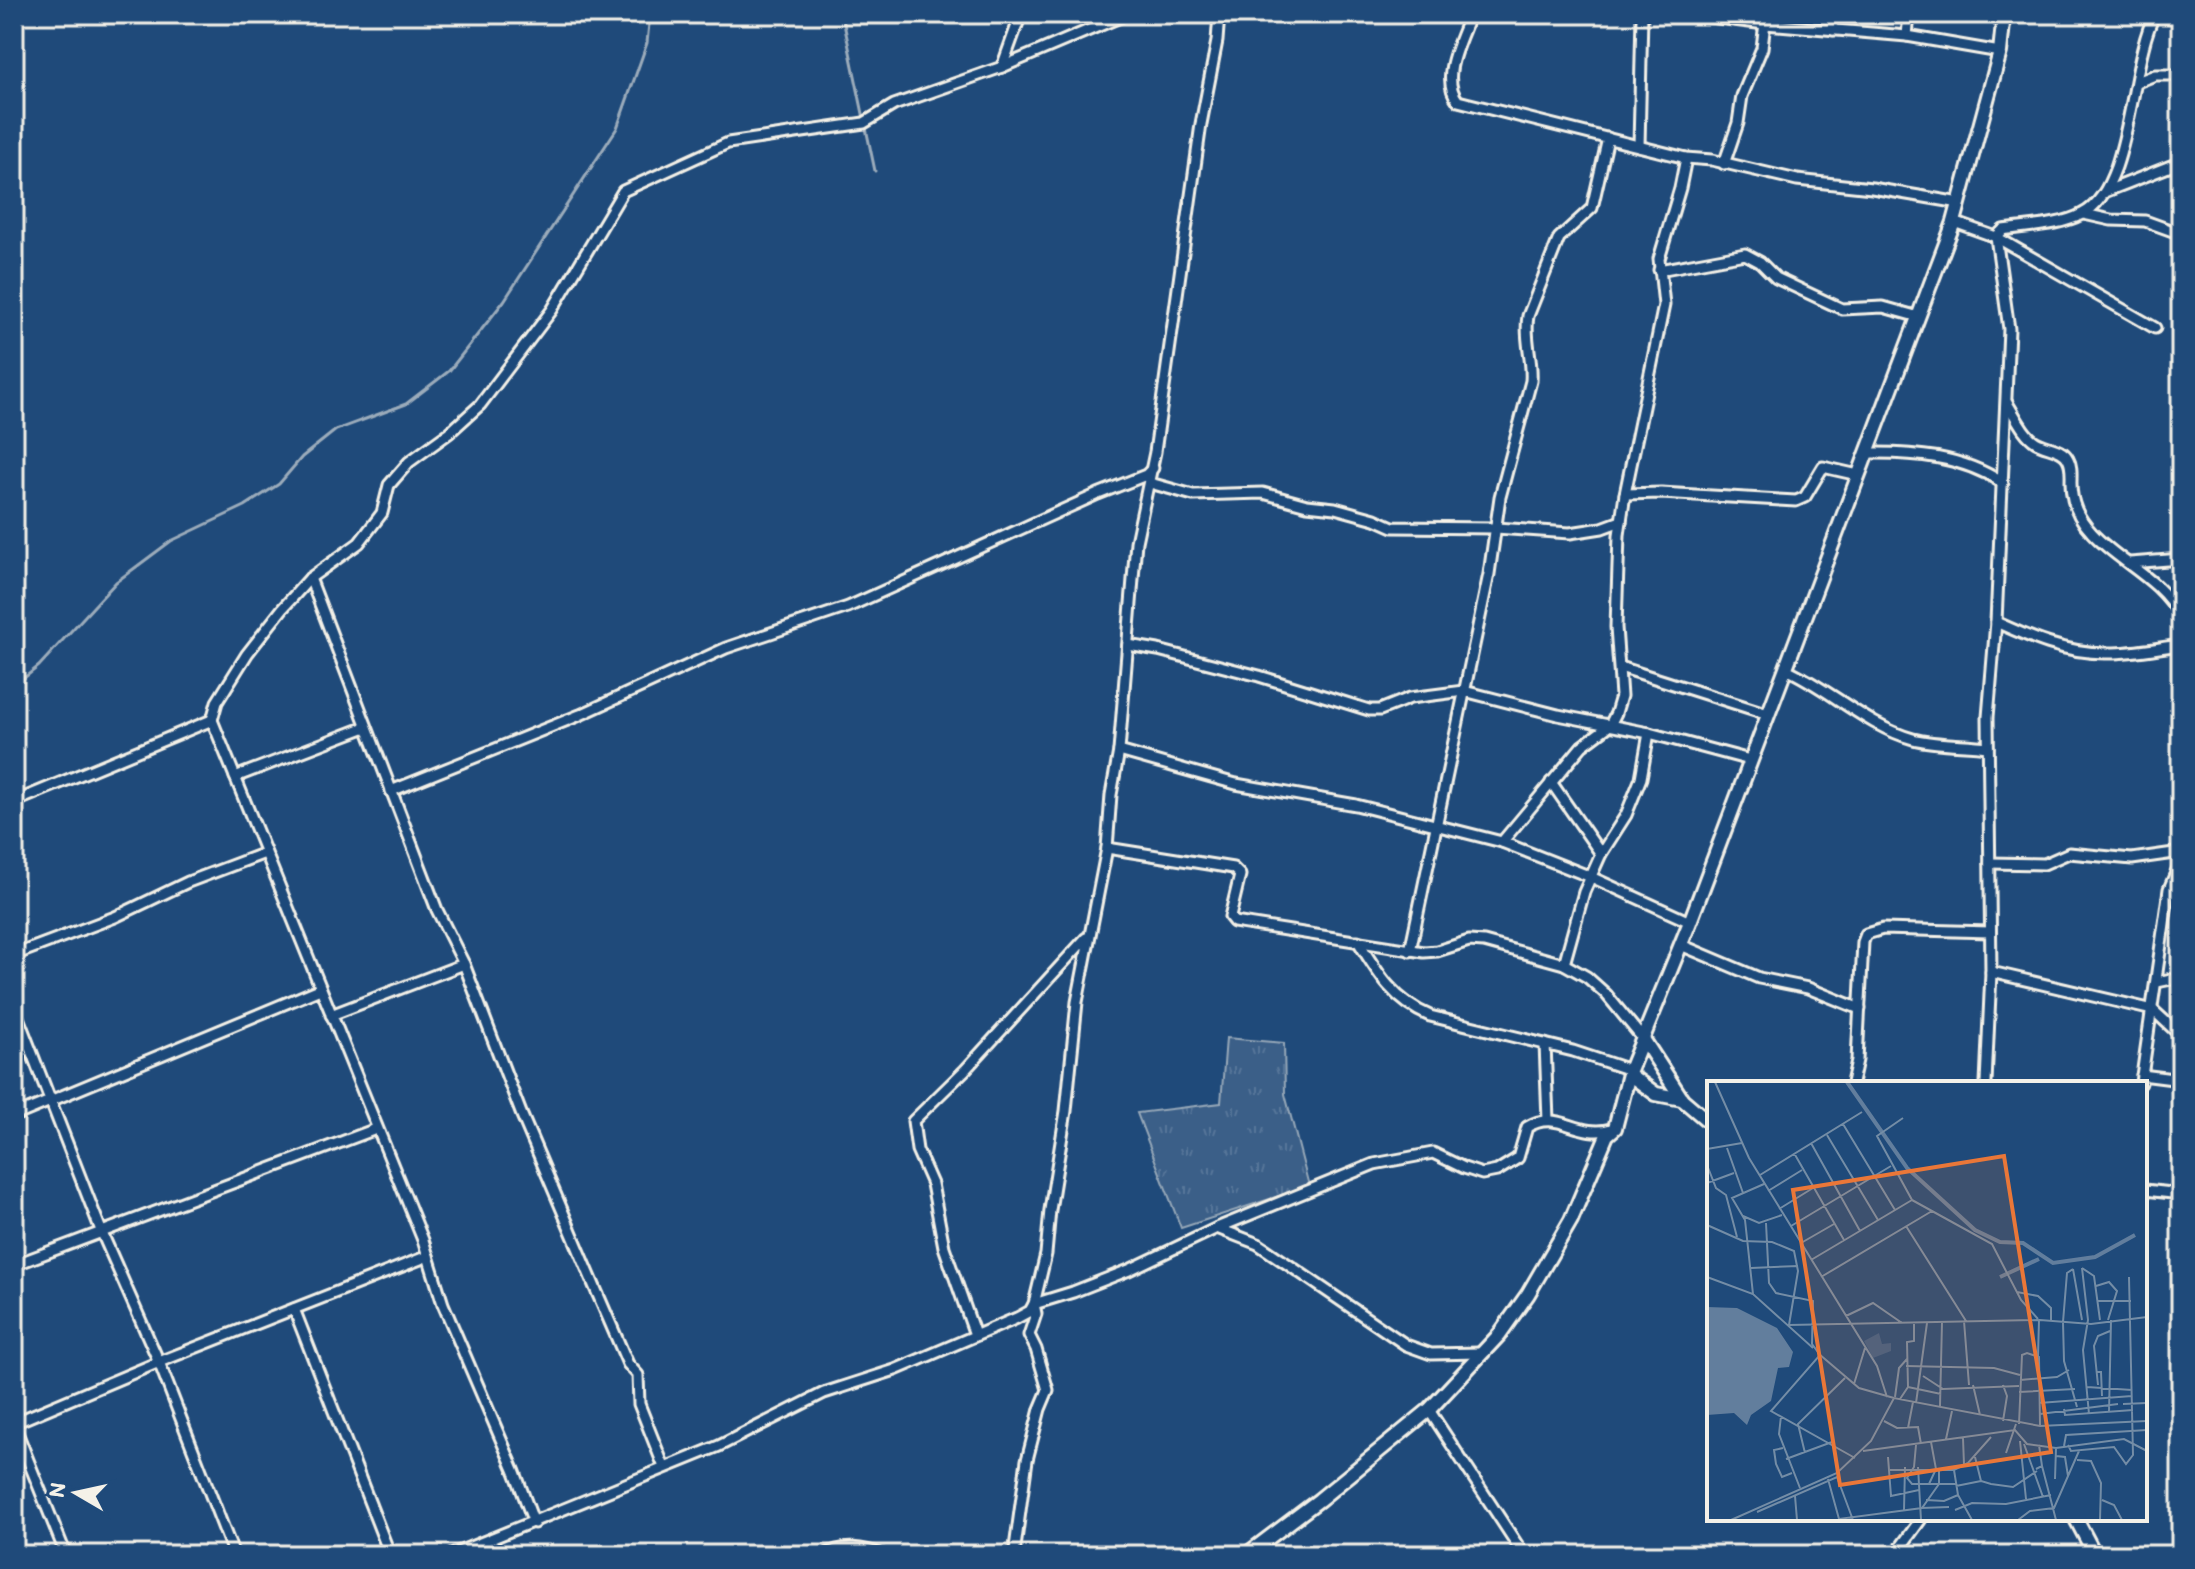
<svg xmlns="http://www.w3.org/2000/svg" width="2195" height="1569" font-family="Itim,sans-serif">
<defs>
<pattern id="grass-tufts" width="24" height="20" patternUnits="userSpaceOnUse" patternTransform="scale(2)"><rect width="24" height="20" fill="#3a5f88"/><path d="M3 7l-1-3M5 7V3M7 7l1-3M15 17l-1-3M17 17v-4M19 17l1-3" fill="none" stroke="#577699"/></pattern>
</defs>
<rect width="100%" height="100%" fill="#1f4a7a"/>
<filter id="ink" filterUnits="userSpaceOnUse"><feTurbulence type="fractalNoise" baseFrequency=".0125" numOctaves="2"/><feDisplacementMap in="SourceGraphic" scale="16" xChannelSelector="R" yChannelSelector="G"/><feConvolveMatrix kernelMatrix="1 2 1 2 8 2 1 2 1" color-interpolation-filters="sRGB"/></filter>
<g filter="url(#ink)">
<path fill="url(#grass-tufts)" stroke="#97a8b8" stroke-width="2" d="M1226,1038L1284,1043L1285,1094L1309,1186L1181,1228L1137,1113L1221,1103Z"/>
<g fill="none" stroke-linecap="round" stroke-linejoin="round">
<g stroke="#9cacbb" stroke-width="3">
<path d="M842,14L875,171"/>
<path d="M14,686L39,666L116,582L171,541L245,506L279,484L302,457L336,430L406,404L449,371L504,301L617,128L647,43L650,14"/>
</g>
<g stroke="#f4f1e8" stroke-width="15">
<g id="street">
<path d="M1470,14C1461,40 1439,77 1458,101L1686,158L1712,160L1797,180L1872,188L1960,203"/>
<path d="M1686,14L1765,24L1907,36L2000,52"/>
<path d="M1831,14L1833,30"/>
<path d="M1907,36L1909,14"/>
<path d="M1002,67L1021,14"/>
<path d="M2137,82L2155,75H2181"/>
<path d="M1639,146L1642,14"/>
<path d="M1724,164L1738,123L1742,96L1762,48L1766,14"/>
<path d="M2107,191L2181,162"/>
<path d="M2084,214L2111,220L2145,221L2181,234"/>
<path d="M1954,222L1996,237L2155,328"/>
<path d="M1659,270L1745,254L1760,262L1776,278L1842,309L1883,307L1919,317"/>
<path d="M2007,403C2015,415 2023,434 2036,442C2046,448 2063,448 2068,459C2072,466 2071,474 2071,483C2071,503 2078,518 2092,533C2121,564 2159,577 2181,617"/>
<path d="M1866,453C1914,452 1962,456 2003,483"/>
<path d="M1150,483L1193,495L1263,493L1307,505L1335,508L1375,519L1393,527L1496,528L1570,533L1602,528L1621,521"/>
<path d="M1625,494L1661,493L1796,501L1805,497L1823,467L1858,475"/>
<path d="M2130,563L2181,559"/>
<path d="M310,578L437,910L464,964L521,1113L596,1290L628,1364L638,1375L639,1404L664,1467"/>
<path d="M1996,622C2031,638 2065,653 2105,653C2130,654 2156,648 2181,645"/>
<path d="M1128,645L1158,650L1259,676L1369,710H1380L1410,698L1464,691L1558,715L1649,733L1750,760"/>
<path d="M1620,667L1768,714"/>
<path d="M1786,669C1829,688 1866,726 1913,739C1936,745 1964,744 1988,747"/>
<path d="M212,720L217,702L247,654L283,608L310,578L359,543L382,513L389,485L409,462L449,433L480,405L552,310L623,191L728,143L864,123L894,105L1002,67L1127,14"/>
<path d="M1119,751L1236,784L1356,805L1502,842L1591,877L1690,922"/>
<path d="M235,777L366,727"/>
<path d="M1551,782L1601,854"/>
<path d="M391,791L580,715L726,648L848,607L1098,494L1146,475L1153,468"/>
<path d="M14,802L212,720L423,1240L443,1304L515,1472L534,1523"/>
<path d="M1502,842L1582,746L1610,725L1616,713L1621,696L1616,627L1619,535L1625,494L1664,305L1659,259L1680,188L1686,158"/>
<path d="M1107,848L1233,868L1240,875L1230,917L1234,922L1424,952L1437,951L1469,941L1484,942L1564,964L1587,977L1606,994L1643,1039"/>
<path d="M1990,863L2044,864L2069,853L2132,859L2181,852"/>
<path d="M1358,941C1378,974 1394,1001 1430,1016L1573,1051L1630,1070"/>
<path d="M1681,945L1759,978L1808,988L1860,1009"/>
<path d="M1410,951L1489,574L1500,497L1531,381C1533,359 1524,339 1528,316L1559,238L1592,208L1608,138"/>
<path d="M14,955L115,917L188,882L265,853"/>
<path d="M1564,964L1584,892L1601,854L1626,815L1641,778L1649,733"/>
<path d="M1991,972L2153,1010L2181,1036"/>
<path d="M2157,982L2181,977"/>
<path d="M14,1007L102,1233L159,1362L234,1555"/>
<path d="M331,1015L464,964"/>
<path d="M1545,1044L1548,1120"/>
<path d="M2142,1075L2181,1080"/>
<path d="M1852,1083L1857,1060L1863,942L1866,934L1883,929L1990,932"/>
<path d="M1986,1083L1991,972L1988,717L1996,622L2009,329L1996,237L2003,230C2028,226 2060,226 2082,214C2133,189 2129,62 2155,14"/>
<path d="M2141,1083L2169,889L2181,861"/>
<path d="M14,1116L320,989"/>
<path d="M2145,1190L2181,1194"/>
<path d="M1217,1228L1258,1244L1406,1345L1431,1354L1481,1353"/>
<path d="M14,1265L376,1129"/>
<path d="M294,1309L390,1555"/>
<path d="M975,1335L944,1247L932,1184L917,1150L913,1121L965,1070L1086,938"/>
<path d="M1429,1410L1524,1555"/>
<path d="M14,1423L159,1362L428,1256"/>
<path d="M14,1425L66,1555"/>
<path d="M451,1555L719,1446L824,1393L895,1370L1017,1318L1030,1311L1034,1304L1073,1292L1129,1270L1217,1228L1374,1164L1433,1153L1464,1168L1482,1174L1497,1171L1518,1158L1527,1127C1558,1108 1577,1139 1611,1129"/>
<path d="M824,1555C843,1544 864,1548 884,1555"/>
<path d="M1014,1555L1027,1460L1040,1409L1048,1390L1036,1349L1029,1335L1036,1314L1034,1304L1046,1254L1050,1210L1066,1111L1077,1002L1107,848L1111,795L1119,751L1136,542L1155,452L1201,124L1217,41L1219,14"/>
<path d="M1895,1555L1921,1519"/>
</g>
</g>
<g stroke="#f4f1e8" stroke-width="18">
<g id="secondary">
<path d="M1643,1039L1682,1099L1709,1122"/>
<path d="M1630,1075L1656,1094L1682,1099"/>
<path d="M2076,1519L2095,1555"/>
<path d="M1246,1555L1319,1500L1429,1410L1499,1335L1528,1294L1571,1220L1607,1135L1615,1128L1630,1070L1690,922L1954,222L2000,52L2004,14"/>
</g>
</g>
<use href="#street" stroke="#1f4a7a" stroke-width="9"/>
<use href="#secondary" stroke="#1f4a7a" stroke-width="12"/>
</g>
</g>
<g transform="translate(1707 1081)">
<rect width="440" height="440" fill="#1f4a7a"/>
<path d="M172,252L175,263L184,262V270L166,277L157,260Z" fill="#3a5f88"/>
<path d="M0,226L30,227L70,247L86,271L82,286L71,287L64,320L44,334L40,344L27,332L0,334Z" fill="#627e9d"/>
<path fill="none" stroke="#627e9d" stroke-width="4" d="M140,1L200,87L268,149L293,161L316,162L346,182L388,176L428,154M293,196L332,178"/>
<path fill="none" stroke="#748da6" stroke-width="2" d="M8,1L42,77L170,285L180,316M136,43L188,129M120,54L171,139M104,62L153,150M20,67L36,112M0,68L35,62M87,72L137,159M0,84L9,107L19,114L30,156M53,94L155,31M0,102L27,92M61,110L95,89M205,119L285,163L314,219L331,238M72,128L106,107M36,135L52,142L75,134M59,142L62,202L69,212L106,220L105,263L113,274L64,330L148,377M0,144L36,160L65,161L87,170L91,190L82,244M84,145L184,85M199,145L259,240M94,162L127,143M104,179L205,119L170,55L196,37M44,187L91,185M375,187L381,239L376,269L382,333M375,187L387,195L393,239M366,188L360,192L356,241L357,280L370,326M366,188L375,239M0,196L46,213L106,267M114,196L225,130M440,199V227M389,205L402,201L410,210L401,239M310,211L331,215L344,227V240M46,213L38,139L25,117L57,103M391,220H424M139,235L166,222L195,242M257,240L262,304M82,244L333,239L384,243L440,236M112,273L152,307L187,317M331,275L332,239M199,285L287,287L313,294M389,291H394L395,315M216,295L236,308L312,305M313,299L350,296L362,289M147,303L158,267M266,304L273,334M391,304L387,265L391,255L403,250M201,306L234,313M380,306L425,309M312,311L368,308M188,316L192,287L200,278M193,318L201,306L200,261L207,260V243M209,322L220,242M332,322L425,315M416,323L440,322M233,325L235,241M357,328L358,334L426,329M402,332L404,239M333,333L411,323M74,335L72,353L93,407M177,340L190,347L211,346L214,363M296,340L300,315L296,304M312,343L315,274L320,272L332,276L333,345M201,347L206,321M256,357L257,384M239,358L245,330M313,360L319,418M317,363L336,416M209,364L207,386L200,397L205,403H249M361,364L364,370L407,366L419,383L426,374L422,196M357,365L359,354L440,349M76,367L67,369L69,383L75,396L85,392M156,370L308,349L320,363L349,367L417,358L440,370M98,372L91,343L138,297M299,372L309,343M349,375L358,376L361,395M181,376L184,415L212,409M268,376L274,400L284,403L306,406L330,390M79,378L125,361M370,379L384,380L394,402L393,439M335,385L349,439M211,386L214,439M329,388L335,385L332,364M183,389H247L261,382L284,356M247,389L251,414L265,439M121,398L132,438L215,427L232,403V388M348,398L349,367M222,403L229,388L224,361M249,405L274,400M88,415L90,439M219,419L237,420L251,414M395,419L407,424L415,439M214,427L242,426M197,429L198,386M248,429L265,422L299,423L344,414M50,431L130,396L146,439M24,439L130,392L164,360L187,317L333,345L440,340M311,439L323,430L347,427L372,370"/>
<path fill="#ea7738" fill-opacity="0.15" stroke="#ea7738" stroke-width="4" d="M297,75L344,371L133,404L86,109Z"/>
<rect width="440" height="440" fill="none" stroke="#f4f1e8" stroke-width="4"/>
</g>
<rect width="2195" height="1569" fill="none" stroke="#1f4a7a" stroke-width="48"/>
<rect x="24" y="24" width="2147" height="1521" fill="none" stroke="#f4f1e8" stroke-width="3" filter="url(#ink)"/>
<g transform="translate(76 1493) rotate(279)" stroke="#1f4a7a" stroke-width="6" paint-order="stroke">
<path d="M0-6L14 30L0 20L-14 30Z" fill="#f4f1e8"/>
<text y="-12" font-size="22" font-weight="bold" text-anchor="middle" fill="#f4f1e8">N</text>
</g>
</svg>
